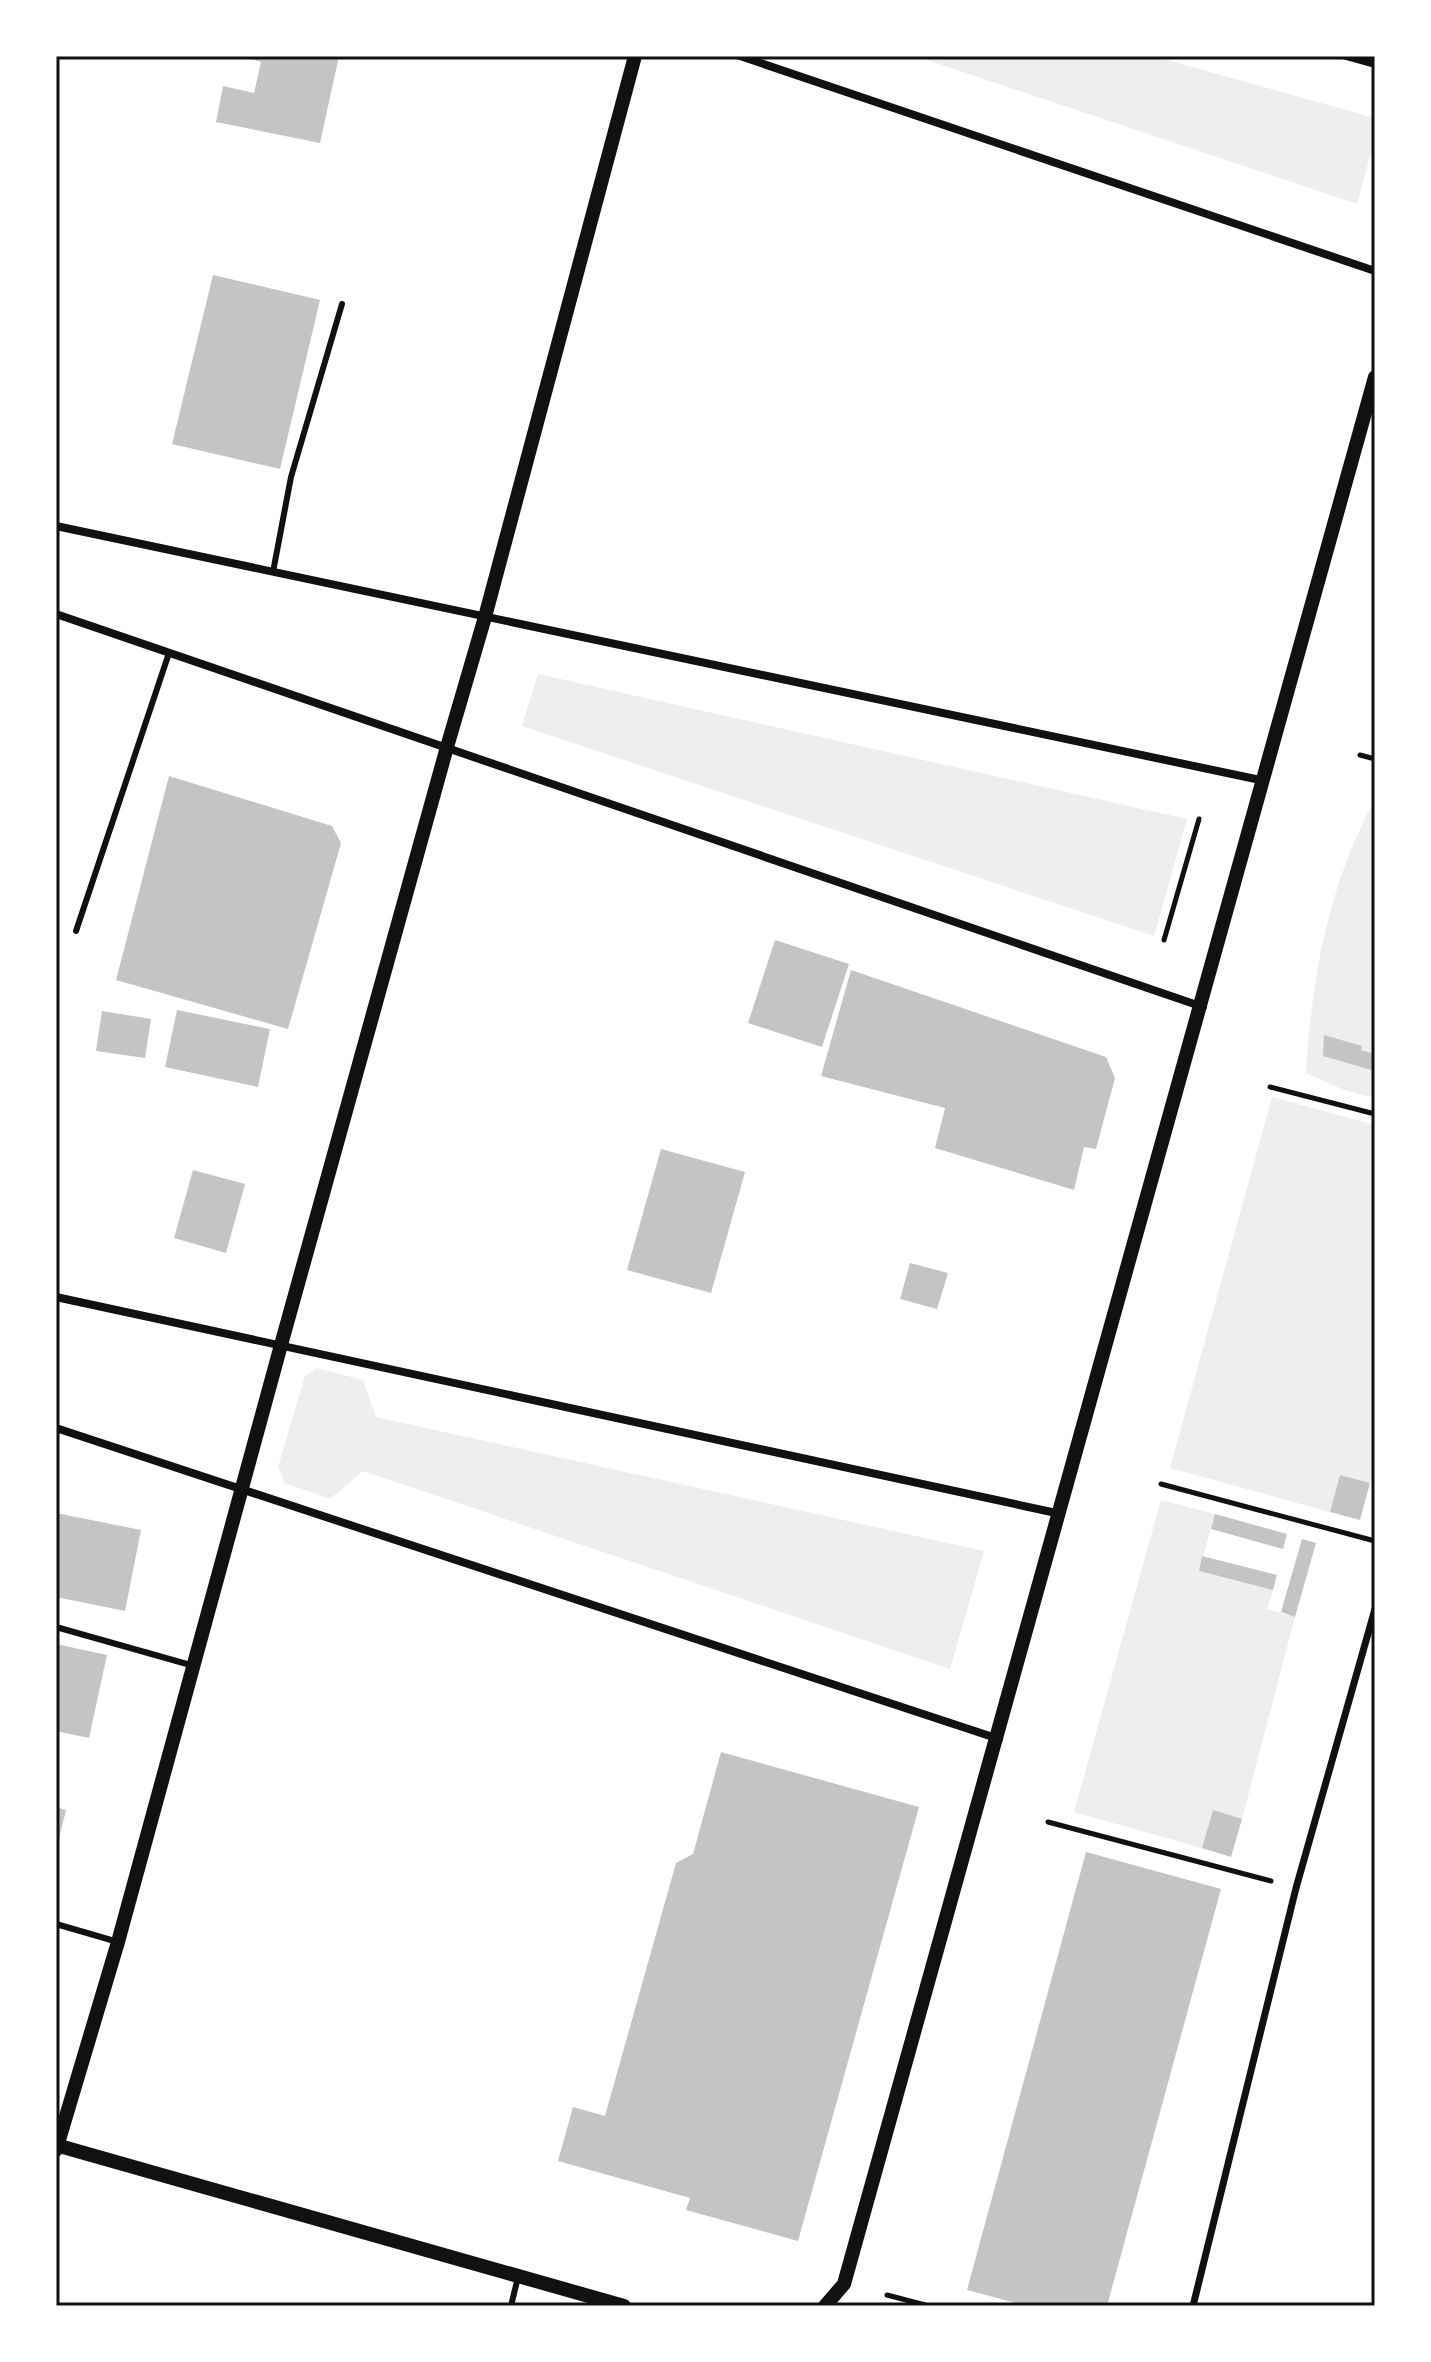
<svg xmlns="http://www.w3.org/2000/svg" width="1431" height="2362" font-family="'Roboto Condensed',sans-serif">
<rect width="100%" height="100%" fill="#fff"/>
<g fill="#eee">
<path d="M915,56H1153L1375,118V137L1357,204Z"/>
<path d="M538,674L1187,819L1154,936L522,726Z"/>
<path d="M1375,799V1098L1344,1090L1306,1073C1312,976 1328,886 1375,799Z"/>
<path d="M1272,1097L1375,1125V1464L1370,1483L1340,1475L1330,1512L1170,1468Z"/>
<path d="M317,1368L363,1380L376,1417L984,1551L950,1669L363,1471L330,1499L285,1483L278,1467L305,1376Z"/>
<path d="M1161,1500L1215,1514L1199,1571L1273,1590L1267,1609L1295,1617L1242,1819L1213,1811L1202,1848L1074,1812Z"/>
</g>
<g fill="#c4c4c4">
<path d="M240,56H339L320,143L216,122L223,86L254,93L261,62Z"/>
<path d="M213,275L320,300L280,469L172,444Z"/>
<path d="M169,776L332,826L341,843L288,1029L116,980Z"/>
<path d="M775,940L849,964L822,1047L748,1023Z"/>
<path d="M851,970L1106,1057L1115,1078L1096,1149L1084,1147L1074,1190L935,1148L945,1108L821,1076Z"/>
<path d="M177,1010L270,1029L258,1087L165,1067Z"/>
<path d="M102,1011L151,1019L145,1058L96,1051Z"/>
<path d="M1324,1035L1362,1046L1361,1050L1375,1054V1071L1323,1056Z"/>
<path d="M661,1149L745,1172L711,1293L627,1270Z"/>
<path d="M193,1170L245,1184L226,1253L174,1238Z"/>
<path d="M910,1263L948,1273L937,1309L900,1299Z"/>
<path d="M1340,1475L1370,1483L1360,1520L1330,1512Z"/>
<path d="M56,1513L141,1530L125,1611L56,1597Z"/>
<path d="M1215,1514L1287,1534L1283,1549L1211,1529Z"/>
<path d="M1302,1539L1316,1543L1295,1617L1281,1612Z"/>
<path d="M1202,1556L1277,1575L1273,1590L1199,1571Z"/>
<path d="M56,1644L107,1655L89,1738L56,1731Z"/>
<path d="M721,1752L919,1807L798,2241L686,2210L690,2198L558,2161L573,2107L605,2116L676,1863L693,1854Z"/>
<path d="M56,1807L66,1810L57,1847H56Z"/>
<path d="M1213,1810L1242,1819L1231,1857L1202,1848Z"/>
<path d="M1086,1852L1221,1889L1107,2306H1027L967,2290Z"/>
</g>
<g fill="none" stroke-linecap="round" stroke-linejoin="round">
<g stroke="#111" stroke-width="5">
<path d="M1360,755L1375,759"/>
<path d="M1164,940L1199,819"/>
<path d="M1270,1087L1375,1114"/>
<path d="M1161,1484L1375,1541"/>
<path d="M1048,1822L1271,1881"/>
<path d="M887,2295L929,2306"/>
</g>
<g stroke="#111" stroke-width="6">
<path d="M273,572L291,477L342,304"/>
<path d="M76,931L169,653"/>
<path d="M56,1627L194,1666"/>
<path d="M56,1924L118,1942"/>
<path d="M511,2306L518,2277"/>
</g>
<path stroke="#111" stroke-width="7" d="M1193,2306L1296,1888L1375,1609"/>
<g stroke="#111" stroke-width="8">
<path d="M740,56L1375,271"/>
<path d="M1346,56L1375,64"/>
<path d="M56,526L1265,781"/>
<path d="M56,614L1203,1007"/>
<path d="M56,1297L1061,1514"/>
<path d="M56,1428L999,1739"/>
</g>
<g stroke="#111" stroke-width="14">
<path d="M56,2145L624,2306"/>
<path d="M56,2150L118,1942L281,1345L447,747L485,617L635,56"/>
<path d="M825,2306L844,2284C1026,1650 1202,1014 1375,377"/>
</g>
</g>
<rect width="1431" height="2362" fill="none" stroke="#ffffff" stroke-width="116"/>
<rect x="58" y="58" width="1315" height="2246" fill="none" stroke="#111" stroke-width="3"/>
</svg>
